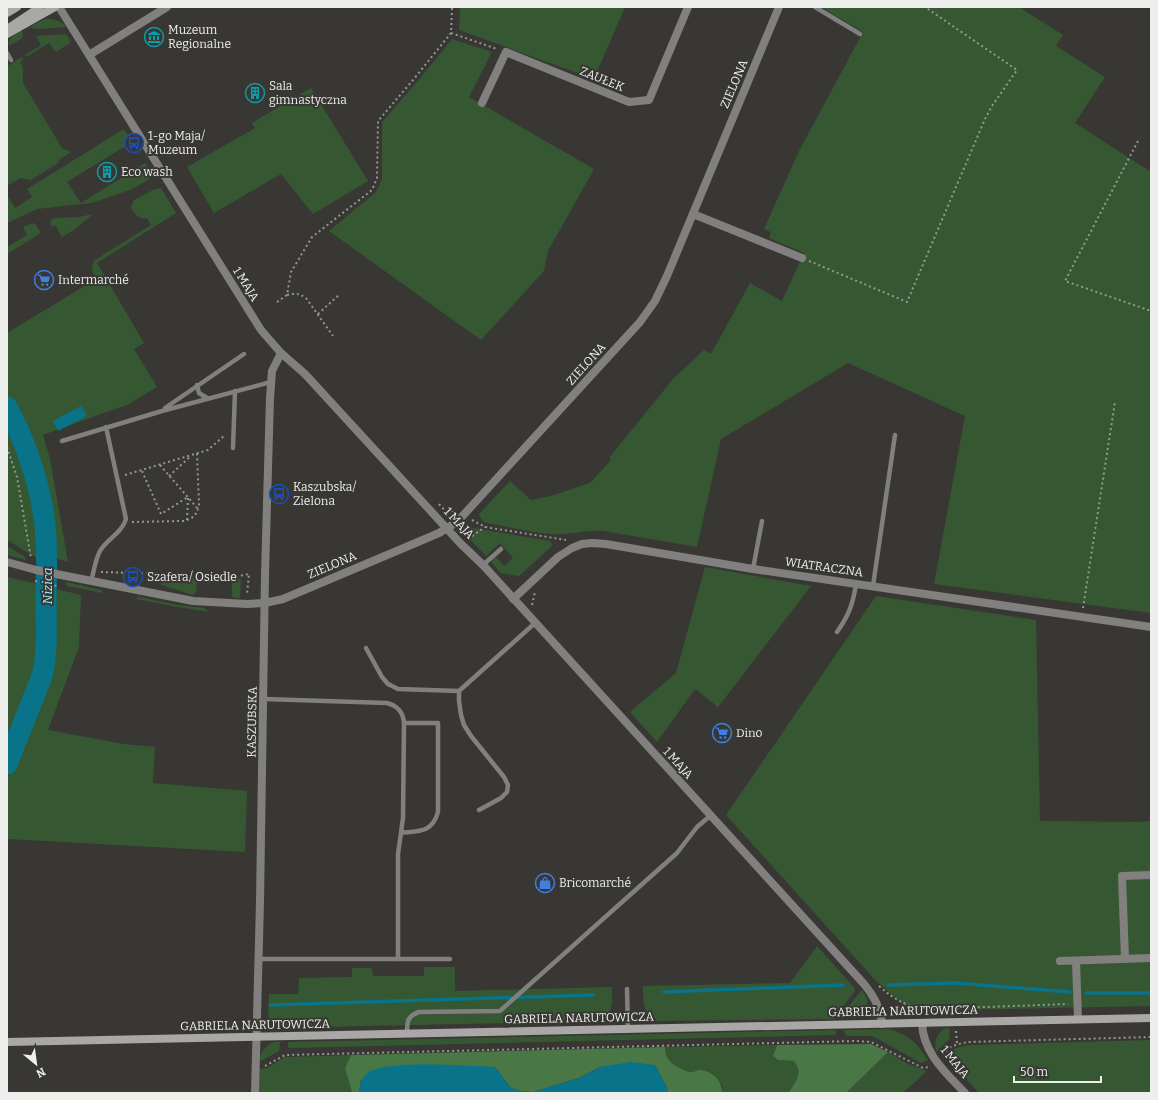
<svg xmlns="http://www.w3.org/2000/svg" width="1158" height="1100" font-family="Bitter,serif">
<rect width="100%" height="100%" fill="#383734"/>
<g fill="#355833">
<path d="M460,7H625L594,79L459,30Z"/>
<path d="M821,7H1019L1063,35L1056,46L1105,77L1075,123L1151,172V613L934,584L965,416L848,363L721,439L697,547L604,531C586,530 569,535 551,534C530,532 508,527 487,523C482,521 481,519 479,514L510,481L531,500L551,496L590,483L611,460L609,458L673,379L704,350L711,354L750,283L782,301L804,253L769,238L771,232L764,229L798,153L863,32Z"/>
<path d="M45,19C53,19 61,20 67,27L37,29L30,27Z"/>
<path d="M22,30L23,36L21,39L9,46C8,37 15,34 22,30Z"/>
<path d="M66,34L71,42L56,52L49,43L26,57L25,55L41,45L36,36Z"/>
<path d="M452,39L492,52L469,97L594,169L548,251L544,271L481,340L329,231L376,192L382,179V122L417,82Z"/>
<path d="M22,57L23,59L20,62L23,68V83L62,148L71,152L60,159L57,164L31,180L20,178L7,186V66Z"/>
<path d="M311,88L368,181L313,214L281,174L214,213L187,167L255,128L252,123Z"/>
<path d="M124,129L132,142L67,182L81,203L145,163L152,174L148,180L130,190L91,203L37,209L7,223V195L15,208L32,197L27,189Z"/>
<path d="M161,188L176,213L97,263L144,343L134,349L157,387L127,405L95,416L43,435L50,459L68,562L51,557L50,527L39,476L25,427L15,407L7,397V333L96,279C93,272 89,267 95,260L151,225L147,218C140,220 133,213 131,207L134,200L155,189Z"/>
<path d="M93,214L74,230L62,237L55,225L52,227L50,222L54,218L79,217Z"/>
<path d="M33,223L36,225L41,233L7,254V247L27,235L23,227Z"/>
<path d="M7,415C29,455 44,512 43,558L35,557L7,540Z"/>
<path d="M467,526L473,528L550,541L552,544L551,547L519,576L501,573L491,562L496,557L504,566L513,558L500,543L486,556L465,534V528Z"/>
<path d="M7,546L25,557L26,560L7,555Z"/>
<path d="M705,567L811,586L718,707L695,689L657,742L630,712L676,673Z"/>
<path d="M7,577L38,584V593L40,594C41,616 43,639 39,661C34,692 19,722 7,751Z"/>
<path d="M164,578L211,579L212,581L197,580L196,592L193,595L161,585Z"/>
<path d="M218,579H241L240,598H234L232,596V582L216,581Z"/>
<path d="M66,582L102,590L103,593L67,586Z"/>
<path d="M52,588L81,595L79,647L48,730L124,744L155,747L153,783L247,791L245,852L7,839V779L30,724L49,673L52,648Z"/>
<path d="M876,596L1036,620L1040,821L1137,822L1151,821V1006L911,1011L876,981L726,815Z"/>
<path d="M138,597L178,605L204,608L209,612L178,607L136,599Z"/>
<path d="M817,946L854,987L855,991L837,1014L835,1019L653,1021C643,1010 643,1001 643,986L790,983Z"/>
<path d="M424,967H455V991L612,987C612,1003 615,1015 596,1021L279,1028L274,1027L271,1024L268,1015L269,994H298L299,978L352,977V968H372L373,976H424Z"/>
<path d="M862,990L868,1000L866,1009L856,1017L842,1018L844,1012Z"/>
<path d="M946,1028H949L950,1038L936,1052C934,1040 936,1034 946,1028Z"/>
<path d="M889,1029C911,1036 916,1042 928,1060L921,1063L876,1038L871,1036H847L845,1034L844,1030Z"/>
<path d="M836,1030V1033L835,1035L288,1048V1042Z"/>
<path d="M1151,1040V1093H979L949,1060L948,1058C952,1047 960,1046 971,1045Z"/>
<path d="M275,1042H280L279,1051L263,1060L259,1061C261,1051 265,1045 275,1042Z"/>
<path d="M777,1045L773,1056L778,1060L794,1061C804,1075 795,1081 789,1093H722V1085L700,1070C696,1071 691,1073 687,1072C675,1069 665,1060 665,1047Z"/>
<path d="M888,1052L906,1063L927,1071L903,1093H846Z"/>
<path d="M351,1055L345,1068L352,1093H259V1069L267,1068L285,1057Z"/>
</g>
<g fill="#497746">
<path d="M871,1044L888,1052L846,1093H789C795,1081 804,1075 794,1061L778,1060L773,1056L777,1045Z"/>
<path d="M665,1047C665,1059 672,1065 683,1070C684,1070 688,1072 689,1072C693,1073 697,1070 701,1070C714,1072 722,1081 722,1093H668L666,1086L655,1065L600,1067L579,1078L533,1092L520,1091L511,1088L495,1067L361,1080L359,1093H352L345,1068L351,1055Z"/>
</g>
<g fill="#087389">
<path d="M81,406L87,416L58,431L53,421Z"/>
<path d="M631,1062L655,1065L666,1086L668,1093H359C360,1084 361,1077 369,1072C389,1060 469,1066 495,1067L511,1088L520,1091L533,1092L579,1078L600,1067Z"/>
</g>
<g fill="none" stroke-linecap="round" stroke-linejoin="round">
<g stroke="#087389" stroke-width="3.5">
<path d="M888,985L956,983L1070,992"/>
<path d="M664,992L843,985"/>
<path d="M1086,993H1151"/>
<path d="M271,1005L593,995"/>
</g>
<path stroke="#087389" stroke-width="21" d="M7,407C26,442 41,487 45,526C48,551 46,577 46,603C46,627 48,651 42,676L7,764"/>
<g stroke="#969693" stroke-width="2" stroke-dasharray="2 3" stroke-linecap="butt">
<path d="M451,33L497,49"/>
<path d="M1138,141L1065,281L1151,311"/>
<path d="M809,261L907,302L985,119L992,106L1017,70L925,7"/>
<path d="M287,295C295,293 299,293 306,298L333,336"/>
<path d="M277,302L287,295L291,272L312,237L372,190L377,178L378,121L413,80L451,33L452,7"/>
<path d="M318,314L340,294"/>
<path d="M7,447L17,477L31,558"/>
<path d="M160,465L198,509"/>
<path d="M142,471L161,514L188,497"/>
<path d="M125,475L208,450L225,435"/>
<path d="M169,476L191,456"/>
<path d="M439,504C443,509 446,512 454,511"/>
<path d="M187,520L188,498"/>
<path d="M472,520L485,527L566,540"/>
<path d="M132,522L182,521C192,520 197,515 199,505L197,453"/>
<path d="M468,539L485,527"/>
<path d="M101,572L239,576L249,574L247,594"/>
<path d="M35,581L57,586"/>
<path d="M532,605L535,592"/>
<path d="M1083,608L1115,402"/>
<path d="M879,986C896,1001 909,1008 931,1009L1068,1004"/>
<path d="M956,1031L957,1044"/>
<path d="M942,1054L952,1046L967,1042L1151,1037"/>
<path d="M265,1066L285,1055L856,1041L871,1042L923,1068L929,1067"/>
</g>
<g stroke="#81807e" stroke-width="4.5">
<path d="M815,7L860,34"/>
<path d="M7,53L11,60"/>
<path d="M197,385L199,393L207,398"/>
<path d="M165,408L244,354"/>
<path d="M62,441L162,411L271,382"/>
<path d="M233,448L235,391"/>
<path d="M483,565L501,549"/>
<path d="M753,569L762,521"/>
<path d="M91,581C94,572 95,560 100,551C107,539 122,533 126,519L106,427"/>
<path d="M873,586L895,435"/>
<path d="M837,632C849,615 853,604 856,584"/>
<path d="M366,648L382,677L388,684L398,689L459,691"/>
<path d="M264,699L387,703C398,706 403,712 404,723"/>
<path d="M479,810L501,798L507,792L508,785L504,777L471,736L464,725L461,715L459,701V691L535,623"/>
<path d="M259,959H450"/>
<path d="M398,959V854L403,818L404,723H438V812C432,833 419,831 401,833"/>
<path d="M627,989L628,1029"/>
<path d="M407,1034C407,1022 407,1016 419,1012L500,1011L677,853L697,827L710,816"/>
</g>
<g stroke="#81807e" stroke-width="8">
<path d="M59,7L261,330L281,353L305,374L461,544L483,565L864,984C874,996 881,1008 882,1024"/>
<path d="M89,55L167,7"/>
<path d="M482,103L506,52L629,102L649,100L688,7"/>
<path d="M693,214L802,258"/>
<path d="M7,562L36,570L193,601L247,604L265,603L283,599L425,539L439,533L457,522L640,322L655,301L667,276L779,7"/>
<path d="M513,599L558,557L572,548L582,544L592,543L606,544L753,569L1151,627"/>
<path d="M1125,959L1122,876L1151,875"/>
<path d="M1060,961L1151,958"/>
<path d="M1076,961L1078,1019"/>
<path d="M922,1023C923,1053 946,1073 965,1093"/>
<path d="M255,1093L260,902L265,574L270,398L272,371L281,353"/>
</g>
<g stroke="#aaa8a6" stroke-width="8">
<path d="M7,13L17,7"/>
<path d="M7,29L40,7"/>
<path d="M7,34L55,7"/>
<path d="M7,1042L1151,1018"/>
</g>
</g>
<defs>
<g id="museum-ring" transform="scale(1)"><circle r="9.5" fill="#383734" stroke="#0f9aa8" stroke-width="1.5"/><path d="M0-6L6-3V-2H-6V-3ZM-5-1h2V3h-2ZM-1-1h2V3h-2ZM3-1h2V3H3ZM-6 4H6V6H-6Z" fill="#0f9aa8"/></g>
<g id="building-ring" transform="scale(1)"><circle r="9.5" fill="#383734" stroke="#0f9aa8" stroke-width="1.5"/><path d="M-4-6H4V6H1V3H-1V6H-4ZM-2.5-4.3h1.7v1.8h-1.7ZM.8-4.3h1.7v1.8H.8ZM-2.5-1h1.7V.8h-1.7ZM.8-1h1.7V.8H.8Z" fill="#0f9aa8"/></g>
<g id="bus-ring" transform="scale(1)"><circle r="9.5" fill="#383734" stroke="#1a4fb4" stroke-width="1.5"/><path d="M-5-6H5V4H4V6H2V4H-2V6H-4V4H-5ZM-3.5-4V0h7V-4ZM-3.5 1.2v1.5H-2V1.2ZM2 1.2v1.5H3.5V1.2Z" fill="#1a4fb4"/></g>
<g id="supermarket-ring" transform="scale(1)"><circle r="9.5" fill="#383734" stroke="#3f7fe0" stroke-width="1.5"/><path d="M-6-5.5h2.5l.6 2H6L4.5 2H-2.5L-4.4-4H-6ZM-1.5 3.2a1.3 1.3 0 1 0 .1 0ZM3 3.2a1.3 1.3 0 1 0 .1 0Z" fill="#3f7fe0"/></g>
<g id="shop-ring" transform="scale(1)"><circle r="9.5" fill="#383734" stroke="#3f7fe0" stroke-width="1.5"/><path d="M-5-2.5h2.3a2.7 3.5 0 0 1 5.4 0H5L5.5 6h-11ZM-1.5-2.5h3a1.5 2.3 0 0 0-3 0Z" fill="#3f7fe0"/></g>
</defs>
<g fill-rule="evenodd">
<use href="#museum-ring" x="154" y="37"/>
<use href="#building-ring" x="255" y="93"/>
<use href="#bus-ring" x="134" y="143"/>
<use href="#building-ring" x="107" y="172"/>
<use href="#supermarket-ring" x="44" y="280"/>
<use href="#bus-ring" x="279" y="494"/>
<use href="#bus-ring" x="133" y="577"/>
<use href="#supermarket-ring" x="722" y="733"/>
<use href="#shop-ring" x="545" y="883"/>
</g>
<g text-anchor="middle" stroke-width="4" stroke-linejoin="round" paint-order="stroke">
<g font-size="12" fill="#eeeeec" stroke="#383734" text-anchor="start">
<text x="168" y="34">Muzeum<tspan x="168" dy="14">Regionalne</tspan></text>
<text x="269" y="90">Sala<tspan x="269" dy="14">gimnastyczna</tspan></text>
<text x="148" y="140">1-go Maja/<tspan x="148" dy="14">Muzeum</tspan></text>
<text x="121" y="176">Eco wash</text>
<text x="58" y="284">Intermarché</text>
<text x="293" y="491">Kaszubska/<tspan x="293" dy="14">Zielona</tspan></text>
<text x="147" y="581">Szafera/ Osiedle</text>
<text x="736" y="737">Dino</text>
<text x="559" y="887">Bricomarché</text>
</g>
<g font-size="12" fill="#eeeeec" stroke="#383734">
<text transform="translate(602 79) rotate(22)" y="4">ZAUŁEK</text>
<text transform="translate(734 84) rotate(-67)" y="4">ZIELONA</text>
<text transform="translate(246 284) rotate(58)" y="4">1 MAJA</text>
<text transform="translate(586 364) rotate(-48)" y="4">ZIELONA</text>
<text transform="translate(459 523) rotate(47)" y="4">1 MAJA</text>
<text transform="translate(332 565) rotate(-23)" y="4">ZIELONA</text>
<text transform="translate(824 567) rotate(8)" y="4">WIATRACZNA</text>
<text transform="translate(252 722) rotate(-89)" y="4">KASZUBSKA</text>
<text transform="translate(678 763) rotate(48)" y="4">1 MAJA</text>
<text transform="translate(903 1011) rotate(-1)" y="4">GABRIELA NARUTOWICZA</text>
<text transform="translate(579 1018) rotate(-1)" y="4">GABRIELA NARUTOWICZA</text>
<text transform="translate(255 1025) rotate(-1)" y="4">GABRIELA NARUTOWICZA</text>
<text transform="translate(955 1062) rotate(51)" y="4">1 MAJA</text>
</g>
<g font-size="13" font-style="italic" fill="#a6e9fd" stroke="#383734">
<text transform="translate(47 586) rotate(-90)" y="5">Nizica</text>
</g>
</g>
<rect width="1158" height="1100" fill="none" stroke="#eeeeec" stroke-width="16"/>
<g transform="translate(36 1064) rotate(151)" stroke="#383734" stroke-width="3" paint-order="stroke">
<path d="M0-3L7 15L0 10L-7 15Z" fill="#eeeeec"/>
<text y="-6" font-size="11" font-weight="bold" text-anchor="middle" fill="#eeeeec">N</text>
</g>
<path d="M1014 1076v6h87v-6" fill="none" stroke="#eeeeec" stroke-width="2"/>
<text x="1020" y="1076" font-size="12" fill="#eeeeec" stroke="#383734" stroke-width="3" paint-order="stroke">50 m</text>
</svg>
